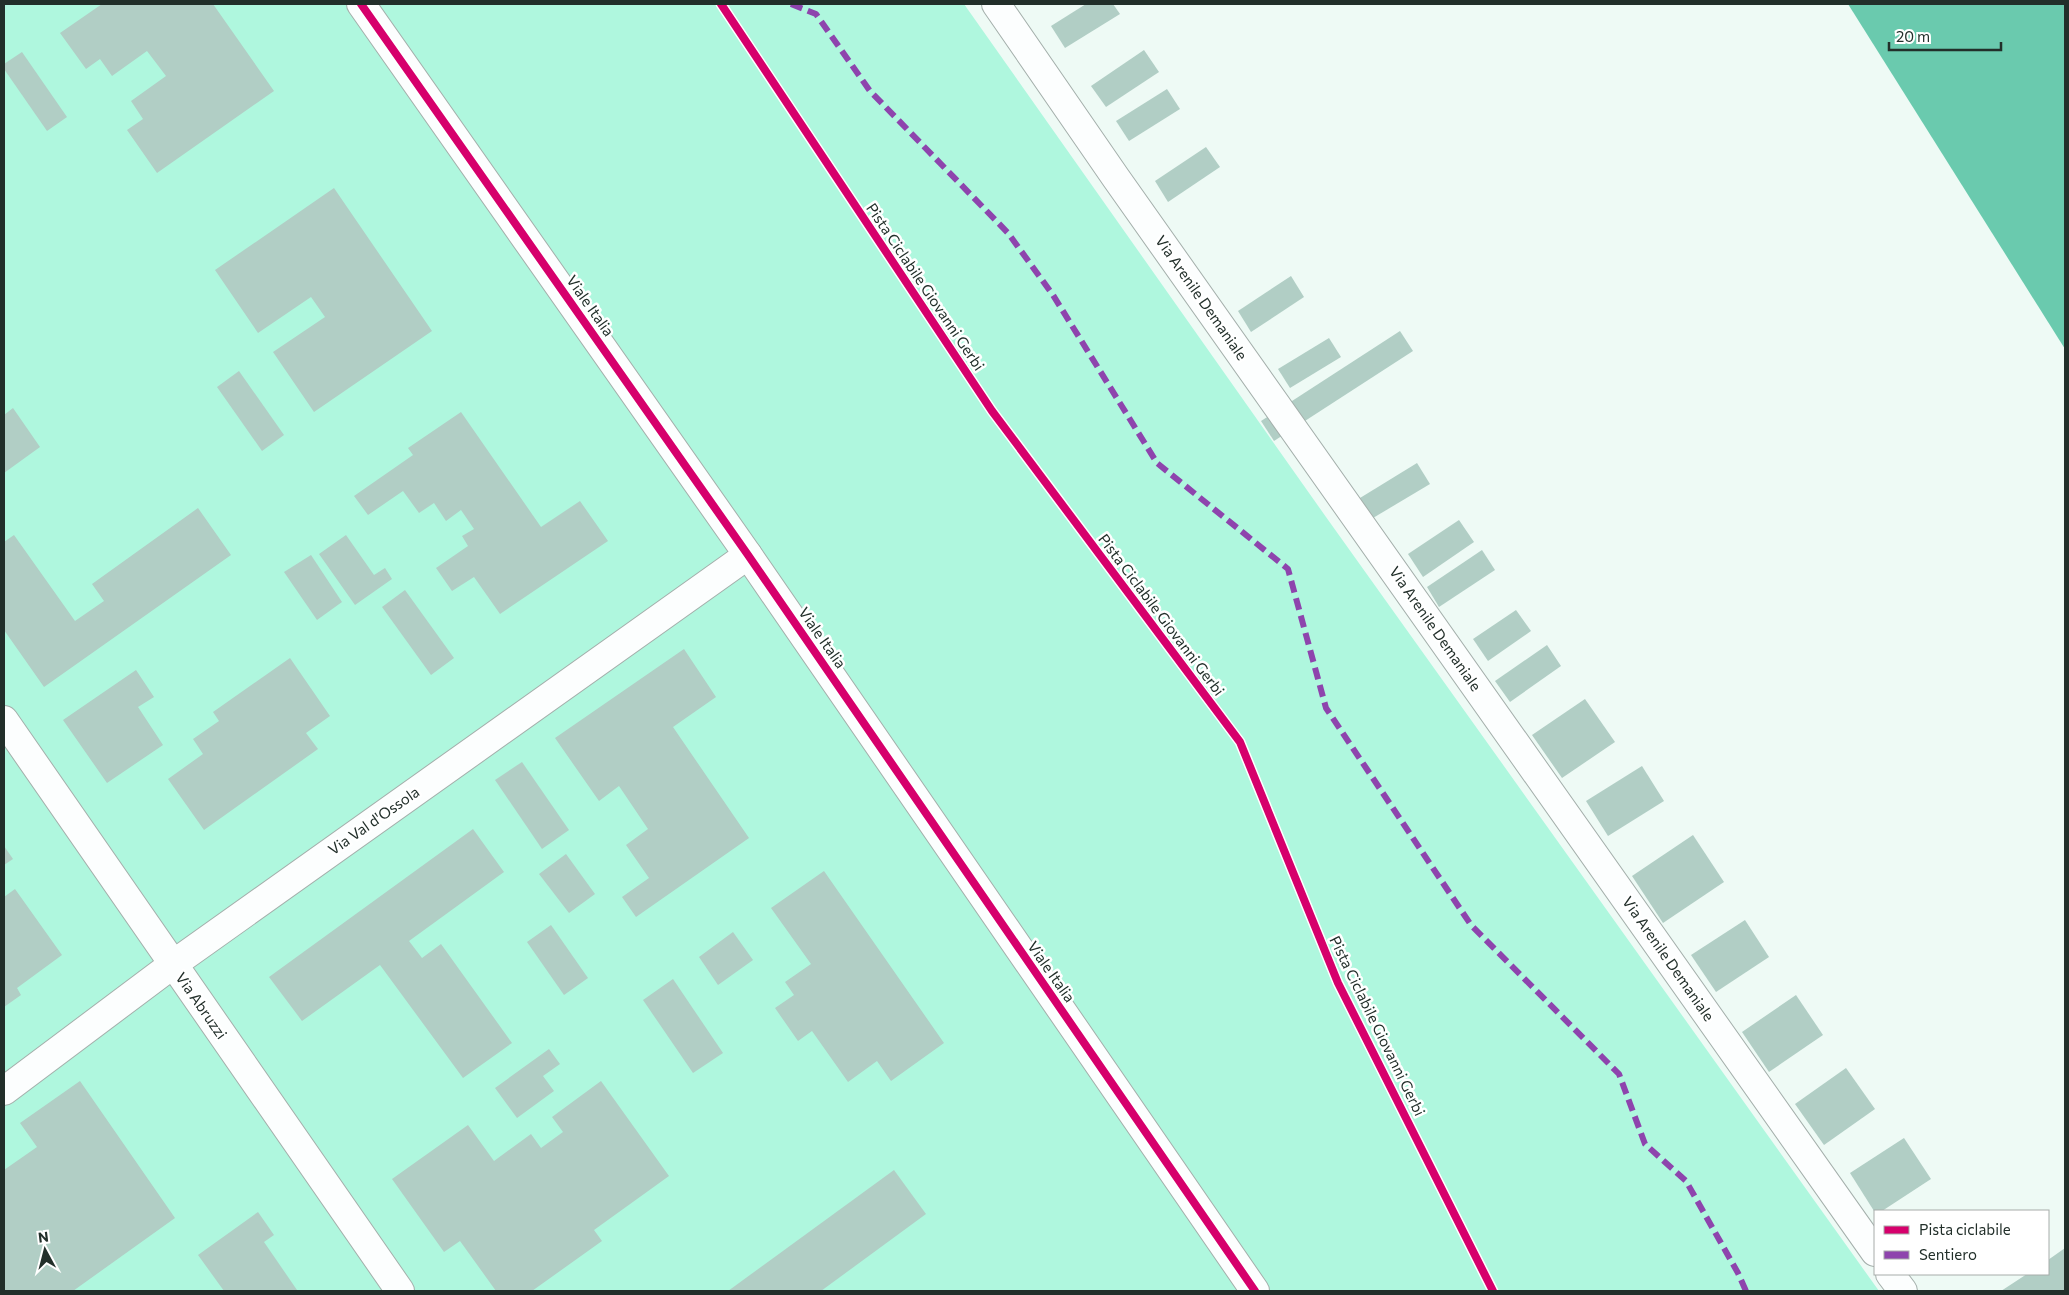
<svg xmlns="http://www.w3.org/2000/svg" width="2069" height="1295" font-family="Commissioner,sans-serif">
<rect width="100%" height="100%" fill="#eefaf5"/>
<path fill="#aff7de" d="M4,4H964L1326,517L1879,1291H4Z"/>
<path fill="#6acaae" d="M1848,4H2065V349Z"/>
<g fill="#b1cec5">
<path d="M102,4H213L274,91L157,173L127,130L143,119L131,101L166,76L147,51L112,76L100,59L86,69L60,33Z"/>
<path d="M1086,4H1113L1120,14L1065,48L1051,26Z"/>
<path d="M1144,50L1159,72L1106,107L1091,86Z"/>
<path d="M22,52L67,117L47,131L4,69V64Z"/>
<path d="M1167,89L1180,109L1129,141L1116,121Z"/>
<path d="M1206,147L1220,167L1168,202L1155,181Z"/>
<path d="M334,188L432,331L314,412L273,352L325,317L311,297L258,333L215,270Z"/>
<path d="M1291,276L1304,297L1251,332L1238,311Z"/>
<path d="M1400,331L1413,351L1274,441L1261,421Z"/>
<path d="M1329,338L1341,357L1290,388L1278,369Z"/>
<path d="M239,371L284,435L262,451L217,387Z"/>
<path d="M13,408L40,447L4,473V415Z"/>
<path d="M461,412L541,527L580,501L608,541L500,614L474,577L452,591L436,568L468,546L462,536L474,529L461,510L446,521L434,503L419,513L403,491L368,515L354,496L413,455L408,448Z"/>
<path d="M1417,463L1430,484L1373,518L1360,498Z"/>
<path d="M198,508L231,555L44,687L4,630V542L14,535L75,621L104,601L92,584Z"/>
<path d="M1459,520L1474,542L1423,577L1408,554Z"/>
<path d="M346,535L374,575L385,568L392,579L355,605L319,554Z"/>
<path d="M1482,550L1495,570L1439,607L1427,587Z"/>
<path d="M311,555L342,602L317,620L284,572Z"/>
<path d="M405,590L454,658L431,675L382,607Z"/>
<path d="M1516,610L1531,631L1488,661L1473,639Z"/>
<path d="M1547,645L1561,666L1510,702L1495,681Z"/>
<path d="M684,649L716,697L673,727L749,838L636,917L622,897L649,878L626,845L648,829L619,786L599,801L555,738Z"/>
<path d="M290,658L330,716L306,733L318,749L204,830L168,779L203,754L193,739L219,721L213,712Z"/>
<path d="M136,670L154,697L138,707L163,745L107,783L63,720Z"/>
<path d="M1585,699L1615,742L1562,778L1532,735Z"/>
<path d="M522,762L569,830L542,849L495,780Z"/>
<path d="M1642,766L1664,801L1608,836L1586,801Z"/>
<path d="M473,829L504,872L409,941L422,958L441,944L512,1043L463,1078L380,965L302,1021L269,977Z"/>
<path d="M1693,835L1724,882L1663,923L1632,876Z"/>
<path d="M4,846L13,859L4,865Z"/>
<path d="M566,854L595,894L569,913L539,874Z"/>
<path d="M824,871L944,1043L891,1081L877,1061L848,1082L812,1031L798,1041L775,1008L794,995L785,982L811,964L771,908Z"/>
<path d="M15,889L62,955L17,988L21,995L4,1007V897Z"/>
<path d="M1745,920L1769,957L1716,992L1691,955Z"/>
<path d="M551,925L588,978L564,995L527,942Z"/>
<path d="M733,932L753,960L718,985L699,957Z"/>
<path d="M673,979L723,1053L693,1073L643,1000Z"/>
<path d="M1796,995L1823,1035L1769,1072L1742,1032Z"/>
<path d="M549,1049L560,1064L543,1076L554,1091L517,1118L495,1088Z"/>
<path d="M1846,1068L1875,1109L1824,1145L1795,1104Z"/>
<path d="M80,1081L175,1218L73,1291H4V1170L37,1147L20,1123Z"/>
<path d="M601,1081L669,1176L594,1230L602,1241L532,1291H496L460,1241L444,1252L392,1179L468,1125L494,1161L531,1134L541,1148L563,1132L552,1117Z"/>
<path d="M1904,1138L1931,1179L1882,1211H1874L1850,1173Z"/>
<path d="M894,1170L926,1214L821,1291H728Z"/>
<path d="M258,1212L274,1235L264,1242L297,1290L295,1291H224L198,1255Z"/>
<path d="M2065,1248V1291H2001L2027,1274H2048V1260Z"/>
</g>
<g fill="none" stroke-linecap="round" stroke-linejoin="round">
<g stroke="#a4afab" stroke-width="30">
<g id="minor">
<path d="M361,4L748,555L1255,1291"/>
<path d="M4,720L400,1291"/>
<path d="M4,1091L172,965L748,555"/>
</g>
</g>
<g stroke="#a4afab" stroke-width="30">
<g id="tertiary">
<path d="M996,4L1116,178L1875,1252"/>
<path d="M1890,1274L1903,1291"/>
</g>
</g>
<use href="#minor" stroke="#fcfefe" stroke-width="28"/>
<use href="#tertiary" stroke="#fcfefe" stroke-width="28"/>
<path stroke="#8e44ad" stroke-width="6" stroke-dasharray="12 6" stroke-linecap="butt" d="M791,4L816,14L870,91L1008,233L1053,295L1157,463L1288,569L1326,708L1471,925L1619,1074L1645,1144L1686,1181L1738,1273L1746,1291"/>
<g stroke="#fff" stroke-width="11">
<g id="cycleway">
<path d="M361,4L748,555L1255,1291"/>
<path d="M721,4L992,411L1240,742L1338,983L1493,1291"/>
</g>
</g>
<use href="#cycleway" stroke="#d6006c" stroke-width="8"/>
</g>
<g text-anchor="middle" stroke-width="5" stroke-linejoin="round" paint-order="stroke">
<g font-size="15" fill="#222f2a" stroke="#fff">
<text transform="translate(925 287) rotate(56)" y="5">Pista Ciclabile Giovanni Gerbi</text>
<text transform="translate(1201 298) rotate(55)" y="5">Via Arenile Demaniale</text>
<text transform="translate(590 306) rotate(55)" y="5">Viale Italia</text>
<text transform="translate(1161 615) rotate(53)" y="5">Pista Ciclabile Giovanni Gerbi</text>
<text transform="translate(1435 629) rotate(55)" y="5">Via Arenile Demaniale</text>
<text transform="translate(822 638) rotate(55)" y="5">Viale Italia</text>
<text transform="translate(374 821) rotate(-35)" y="5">Via Val d'Ossola</text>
<text transform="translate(1668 959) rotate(55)" y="5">Via Arenile Demaniale</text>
<text transform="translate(1051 972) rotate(55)" y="5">Viale Italia</text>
<text transform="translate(201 1006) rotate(55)" y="5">Via Abruzzi</text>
<text transform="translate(1377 1026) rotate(64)" y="5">Pista Ciclabile Giovanni Gerbi</text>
</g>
</g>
<rect width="2069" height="1295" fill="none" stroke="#222f2a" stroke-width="10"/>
<rect x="1874" y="1210" width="175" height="65" fill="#ffffff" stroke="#a7acaa"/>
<rect x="1884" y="1226" width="25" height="8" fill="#d6006c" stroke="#a7acaa"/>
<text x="1919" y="1235" font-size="15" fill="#222f2a">Pista ciclabile</text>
<rect x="1884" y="1251" width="25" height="8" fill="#8e44ad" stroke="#a7acaa"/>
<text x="1919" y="1260" font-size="15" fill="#222f2a">Sentiero</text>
<g transform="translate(45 1250) rotate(353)" stroke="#ffffff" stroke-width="4" paint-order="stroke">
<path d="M0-4L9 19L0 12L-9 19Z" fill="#222f2a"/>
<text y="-8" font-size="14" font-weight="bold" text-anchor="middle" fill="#222f2a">N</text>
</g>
<path d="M1889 42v8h112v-8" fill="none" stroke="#222f2a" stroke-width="2.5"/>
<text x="1896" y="42" font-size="15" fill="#222f2a" stroke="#ffffff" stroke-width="4" paint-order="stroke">20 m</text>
</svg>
